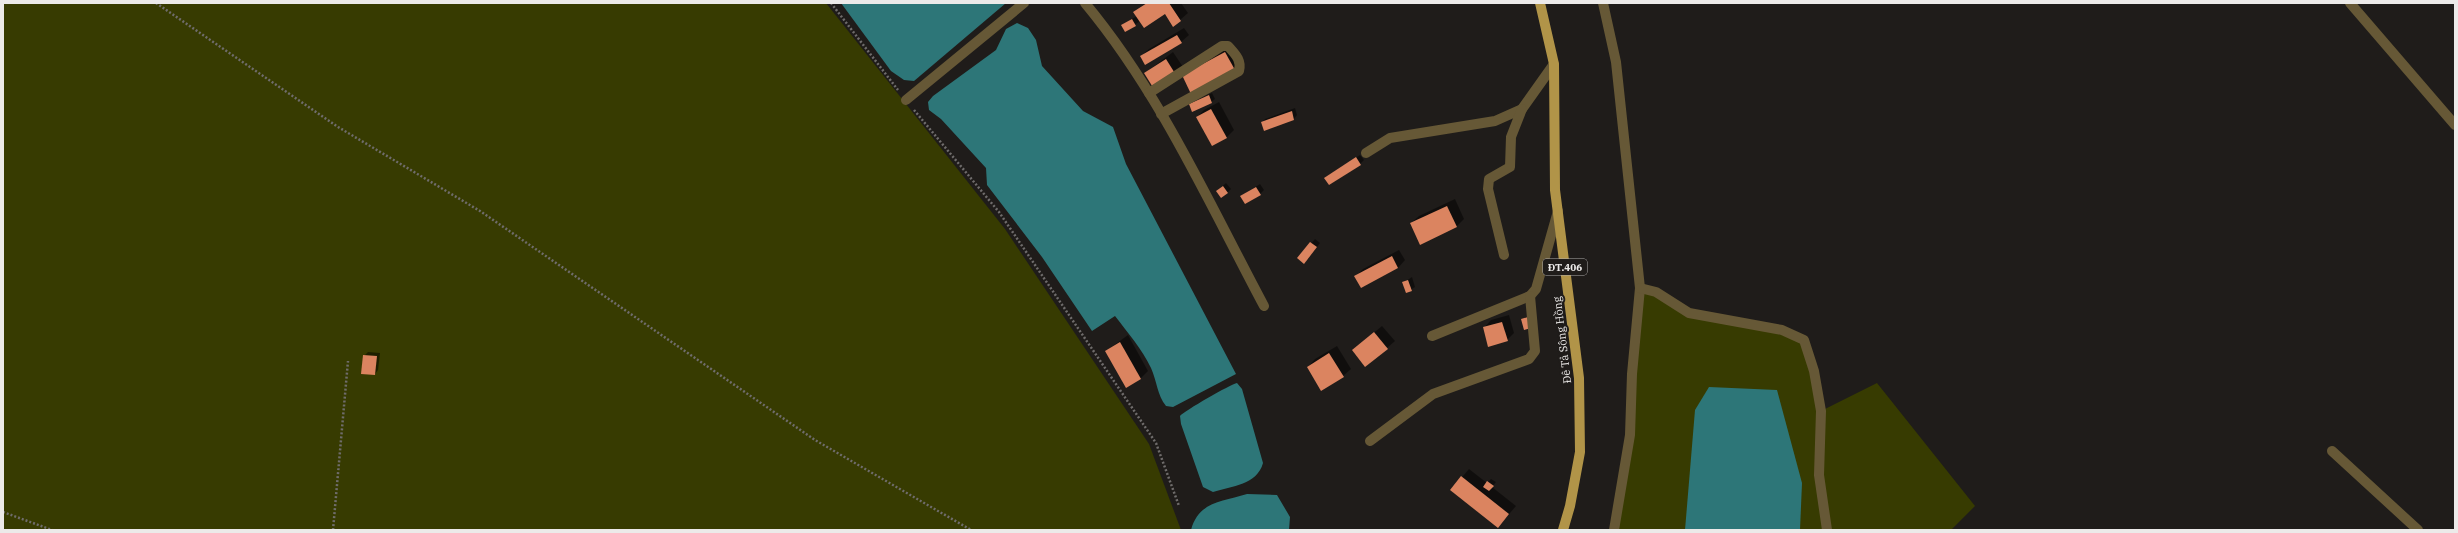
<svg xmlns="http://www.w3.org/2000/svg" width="2458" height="533" font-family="'IBM Plex Serif',serif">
<rect width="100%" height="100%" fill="#1f1c1a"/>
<g fill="#373b01">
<path d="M3,3H826L1005,229L1149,444L1181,530H3Z"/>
<path d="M1640,288L1689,313L1804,340L1821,411L1877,383L1975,506L1951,530H1614L1630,435Z"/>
</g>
<g fill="#2d7678">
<path d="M841,3H1006L914,81L904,80L891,71Z"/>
<path d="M1017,23L1028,28L1036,40L1042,66L1083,111L1113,127L1126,164L1236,374L1173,407L1166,406C1157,395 1157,381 1151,368C1142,349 1128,333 1115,316L1092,331L1042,257L987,185L986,168L941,119L929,110L928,102L933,96L996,50L1006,29Z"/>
<path d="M1237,383L1242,389L1263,463C1257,485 1232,486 1213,492L1203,487L1181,424L1180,416C1184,411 1231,384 1237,383Z"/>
<path d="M1709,387L1777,390L1802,483L1800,530H1685L1695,410Z"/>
<path d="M1247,494L1277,495L1290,517L1289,530H1191C1199,501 1222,502 1247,494Z"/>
</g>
<g fill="#0007">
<path d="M1145,3H1181L1188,13L1173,26L1165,13L1140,21L1126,31L1122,25L1137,16L1135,13Z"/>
<path d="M1184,28L1189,35L1181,42L1141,56L1149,49Z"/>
<path d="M1232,45L1241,62L1234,70L1190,68Z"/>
<path d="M1173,52L1183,67L1175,74L1145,73Z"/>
<path d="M1212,93L1215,99L1211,102L1190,104Z"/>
<path d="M1219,102L1234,130L1227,137L1212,145L1197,117L1204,110Z"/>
<path d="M1295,108L1297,115L1294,119L1264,129L1262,123L1265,119Z"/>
<path d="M1360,155L1364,160L1360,164L1325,178Z"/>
<path d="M1226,183L1231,189L1227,193L1217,191Z"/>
<path d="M1260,184L1264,190L1260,194L1241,196Z"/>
<path d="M1455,199L1464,219L1457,226L1421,243L1411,223L1419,216Z"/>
<path d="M1315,239L1320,243L1308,259L1299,258Z"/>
<path d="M1399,250L1405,260L1398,268L1356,276L1363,269Z"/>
<path d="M1412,277L1415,287L1407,292L1403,283Z"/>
<path d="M1509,315L1514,333L1507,340L1484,328L1491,320Z"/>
<path d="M1382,326L1395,341L1387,348L1353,350Z"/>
<path d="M1128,335L1148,371L1141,378L1126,386L1106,351Z"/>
<path d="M1337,346L1351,369L1343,376L1308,367L1315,359Z"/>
<path d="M368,352L380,353L378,370L375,374L364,356Z"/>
<path d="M1469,469L1487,483L1491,479L1496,482L1492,487L1516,506L1498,527L1451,490Z"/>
</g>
<g fill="#db8460">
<path d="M1147,3H1169L1181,21L1173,27L1165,14L1144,28L1133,12Z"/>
<path d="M1132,19L1136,26L1125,32L1121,25Z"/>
<path d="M1177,35L1182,43L1145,65L1140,56Z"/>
<path d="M1225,52L1235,70L1191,94L1182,75Z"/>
<path d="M1166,59L1176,75L1154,89L1144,73Z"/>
<path d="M1209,95L1212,103L1192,112L1189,104Z"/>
<path d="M1211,109L1227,138L1212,146L1196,117Z"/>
<path d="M1292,111L1294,120L1264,131L1261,122Z"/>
<path d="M1356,157L1361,165L1329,185L1324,178Z"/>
<path d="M1223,186L1228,193L1221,198L1216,191Z"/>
<path d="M1256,187L1261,195L1245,204L1240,196Z"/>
<path d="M1447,206L1457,227L1420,245L1410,223Z"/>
<path d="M1310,242L1317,247L1304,264L1297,258Z"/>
<path d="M1392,256L1398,268L1361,288L1354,276Z"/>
<path d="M1408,280L1412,291L1406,293L1402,282Z"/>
<path d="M1528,317L1531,328L1524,330L1521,319Z"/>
<path d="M1502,322L1508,341L1488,347L1483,327Z"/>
<path d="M1374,332L1388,349L1365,367L1352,350Z"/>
<path d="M1120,342L1141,379L1126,388L1105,351Z"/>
<path d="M1329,353L1344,377L1321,391L1307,367Z"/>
<path d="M363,355L377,356L375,375L361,374Z"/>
<path d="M1461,476L1509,514L1498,528L1450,490Z"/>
<path d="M1487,481L1494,486L1489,491L1483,487Z"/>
</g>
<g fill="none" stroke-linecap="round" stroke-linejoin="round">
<g stroke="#6f6c6b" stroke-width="2.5" stroke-dasharray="2 2" stroke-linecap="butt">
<path d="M156,3L338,127L480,211L815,440L971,530"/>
<path d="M831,3L898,90"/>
<path d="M914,110L999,212L1156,443L1179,506"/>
<path d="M3,512L52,530"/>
<path d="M333,530L348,361"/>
</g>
<g stroke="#665836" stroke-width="10">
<path d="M1085,3C1160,93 1209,203 1264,306"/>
<path d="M1603,3L1616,62L1640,288L1632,374L1630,435L1614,530"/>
<path d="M2350,3L2455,125"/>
<path d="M1149,93L1222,46H1228C1235,54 1242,60 1239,71L1161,114"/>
<path d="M906,100L1024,3"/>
<path d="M1366,153L1390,138L1495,121L1522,109L1554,64"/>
<path d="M1504,255L1488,189L1489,179L1510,167L1511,137L1522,109"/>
<path d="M1640,288L1656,292L1689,313L1782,330L1804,340L1814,371L1821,411L1819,475L1827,530"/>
<path d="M1432,336L1530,296L1536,289L1558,211"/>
<path d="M1370,441L1433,394L1529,359L1535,351L1530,296"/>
<path d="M2332,451L2418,530"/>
</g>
<path stroke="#b19448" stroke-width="10" d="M1540,3L1554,64L1555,190L1579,378L1580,452L1570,506L1563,530"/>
</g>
<g text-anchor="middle" stroke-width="4" stroke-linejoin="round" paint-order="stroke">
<rect fill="#1f1c1a" stroke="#aeacab" stroke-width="1" x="1543" y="259" width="44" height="16" rx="3"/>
<g font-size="10" font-weight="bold" fill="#eceae9">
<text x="1565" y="271">ĐT.406</text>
</g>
<g font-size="11" fill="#eceae9" stroke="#1f1c1a">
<text transform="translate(1562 340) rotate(-97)" y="4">Đê Tả Sông Hồng</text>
</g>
</g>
<rect width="2458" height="533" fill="none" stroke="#eceae9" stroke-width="8"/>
</svg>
